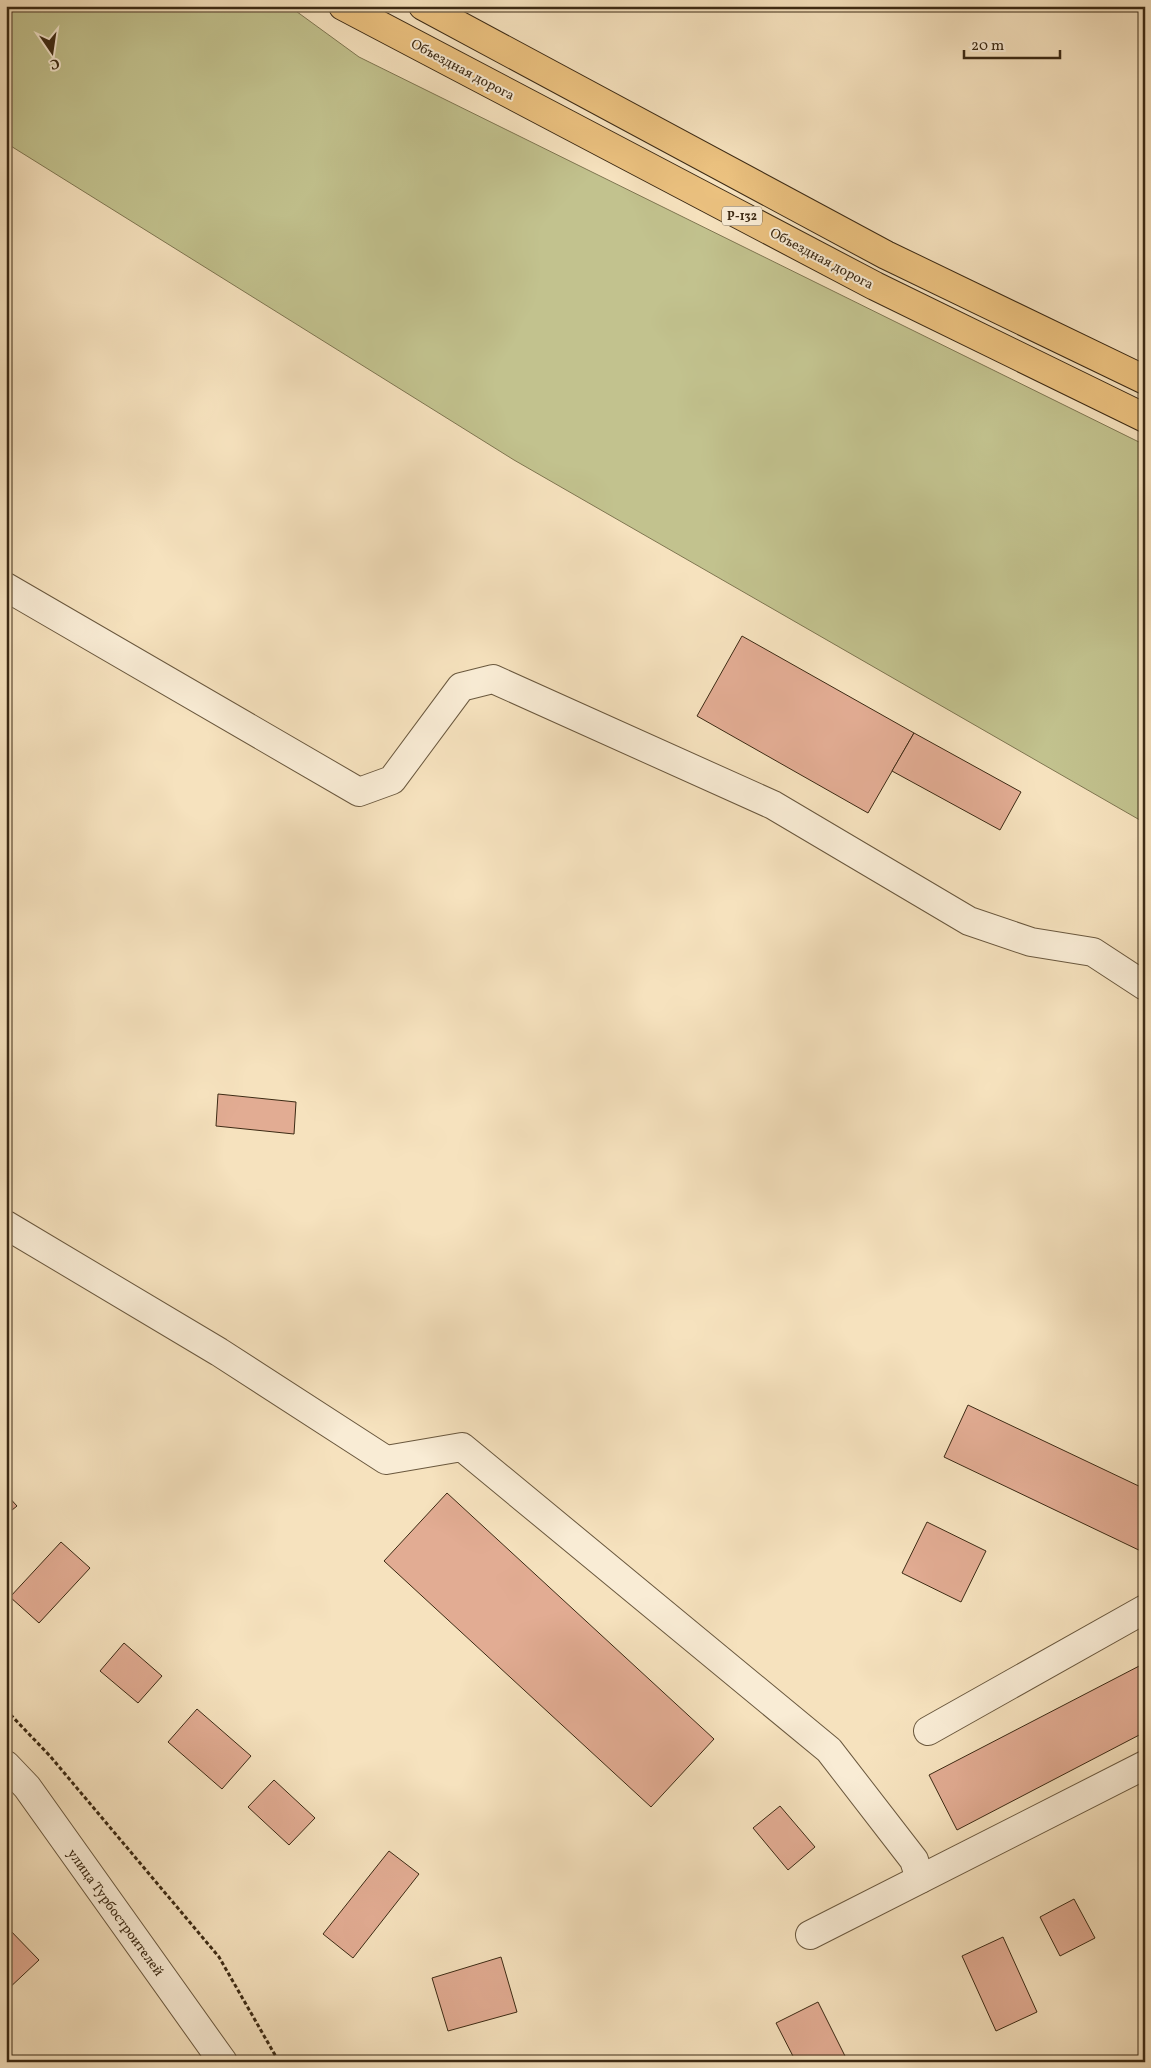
<svg xmlns="http://www.w3.org/2000/svg" width="1151" height="2068" font-family="Vollkorn,serif">
<rect width="100%" height="100%" fill="#f6e2be"/>
<filter id="stains"><feTurbulence type="fractalNoise" baseFrequency=".004" numOctaves="4"/><feColorMatrix values="0 0 0 0 .2 0 0 0 0 .09 0 0 0 0 .02 0 0 0 .5 -.17"/></filter>
<radialGradient id="worn" r=".72"><stop offset=".6" stop-color="#630" stop-opacity="0"/><stop offset="1" stop-color="#630" stop-opacity=".3"/></radialGradient>
<path fill="#c2c28e" stroke="#7f7651" d="M6,6H289L359,57L1145,445V823L514,460L6,143Z"/>
<g fill="#e2ac93" stroke="#3c2a14">
<path d="M742,636L914,733L868,813L697,716Z"/>
<path d="M914,733L1021,792L1000,830L892,771Z"/>
<path d="M218,1094L296,1102L294,1134L216,1126Z"/>
<path d="M968,1405L1145,1489V1553L944,1457Z"/>
<path d="M447,1493L714,1739L651,1807L384,1561Z"/>
<path d="M6,1494L17,1506L6,1515Z"/>
<path d="M927,1522L986,1551L961,1602L902,1573Z"/>
<path d="M61,1542L90,1568L39,1623L10,1597Z"/>
<path d="M124,1643L162,1676L138,1703L100,1671Z"/>
<path d="M1145,1663V1732L957,1830L929,1775Z"/>
<path d="M197,1709L251,1756L222,1789L168,1742Z"/>
<path d="M274,1780L315,1818L289,1845L248,1807Z"/>
<path d="M780,1806L815,1847L788,1870L753,1828Z"/>
<path d="M389,1851L419,1874L353,1958L323,1934Z"/>
<path d="M1074,1899L1095,1938L1060,1956L1040,1917Z"/>
<path d="M6,1926L39,1960L6,1991Z"/>
<path d="M1003,1937L1037,2012L996,2031L962,1956Z"/>
<path d="M501,1957L517,2012L448,2031L432,1978Z"/>
<path d="M818,2002L848,2062H796L776,2023Z"/>
</g>
<g fill="none" stroke-linecap="round" stroke-linejoin="round">
<g stroke="#6a583e" stroke-width="30">
<g id="minor">
<path d="M6,587L359,792L392,780L461,687L493,679L773,805L969,921L1031,942L1093,952L1145,986"/>
<path d="M6,1225L219,1352L386,1460L462,1447L829,1750L914,1860L920,1879"/>
<path d="M928,1731L1145,1609"/>
<path d="M6,1765L27,1787L223,2062"/>
<path d="M810,1935L1145,1765"/>
</g>
</g>
<g stroke="#3c2a14" stroke-width="30">
<g id="highway">
<path d="M343,6L875,286L1145,418"/>
<path d="M423,6L886,255L1145,380"/>
</g>
</g>
<path stroke="#3c2a14" stroke-width="3" stroke-dasharray="4 2.5" stroke-linecap="butt" d="M6,1710L50,1756L219,1957L279,2062"/>
<use href="#minor" stroke="#f9ecd5" stroke-width="28"/>
<use href="#highway" stroke="#ebc17f" stroke-width="28"/>
<path stroke="#3c2a14" stroke-width="4" stroke-dasharray="9 9" stroke-linecap="butt" d="M1133,6L1145,12"/>
</g>
<g text-anchor="middle" stroke-width="4" stroke-linejoin="round" paint-order="stroke">
<rect fill="#f9ecd5" stroke="#75644e" stroke-width="1" x="722" y="206.5" width="40" height="19" rx="4"/>
<g font-size="12" font-weight="bold" fill="#3c2a14">
<text x="742" y="220">Р-132</text>
</g>
<g font-size="14" fill="#3c2a14" stroke="#f9ecd5">
<text transform="translate(463 69) rotate(28)" y="5">Объездная дорога</text>
<text transform="translate(822 258) rotate(28)" y="5">Объездная дорога</text>
<text transform="translate(116 1912) rotate(54)" y="5">улица Турбостроителей</text>
</g>
</g>
<rect width="1151" height="2068" fill="none" stroke="#f6e2be" stroke-width="25"/>
<rect x="8" y="8" width="1136" height="2053" fill="none" stroke="#3c2a14" stroke-width="2.5"/>
<rect x="12" y="12" width="1126" height="2043" fill="none" stroke="#3c2a14"/>
<g transform="translate(52 52) rotate(167)" stroke="#f9ecd5" stroke-width="4" paint-order="stroke">
<path d="M0-4L9 19L0 12L-9 19Z" fill="#3c2a14"/>
<text y="-8" font-size="14" font-weight="bold" text-anchor="middle" fill="#3c2a14">С</text>
</g>
<path d="M964 50v8h96v-8" fill="none" stroke="#3c2a14" stroke-width="2.5"/>
<text x="971" y="50" font-size="15" fill="#3c2a14" stroke="#f9ecd5" stroke-width="4" paint-order="stroke">20 m</text>
<rect width="100%" height="100%" filter="url(#stains)"/>
<rect width="100%" height="100%" fill="url(#worn)"/>
</svg>
